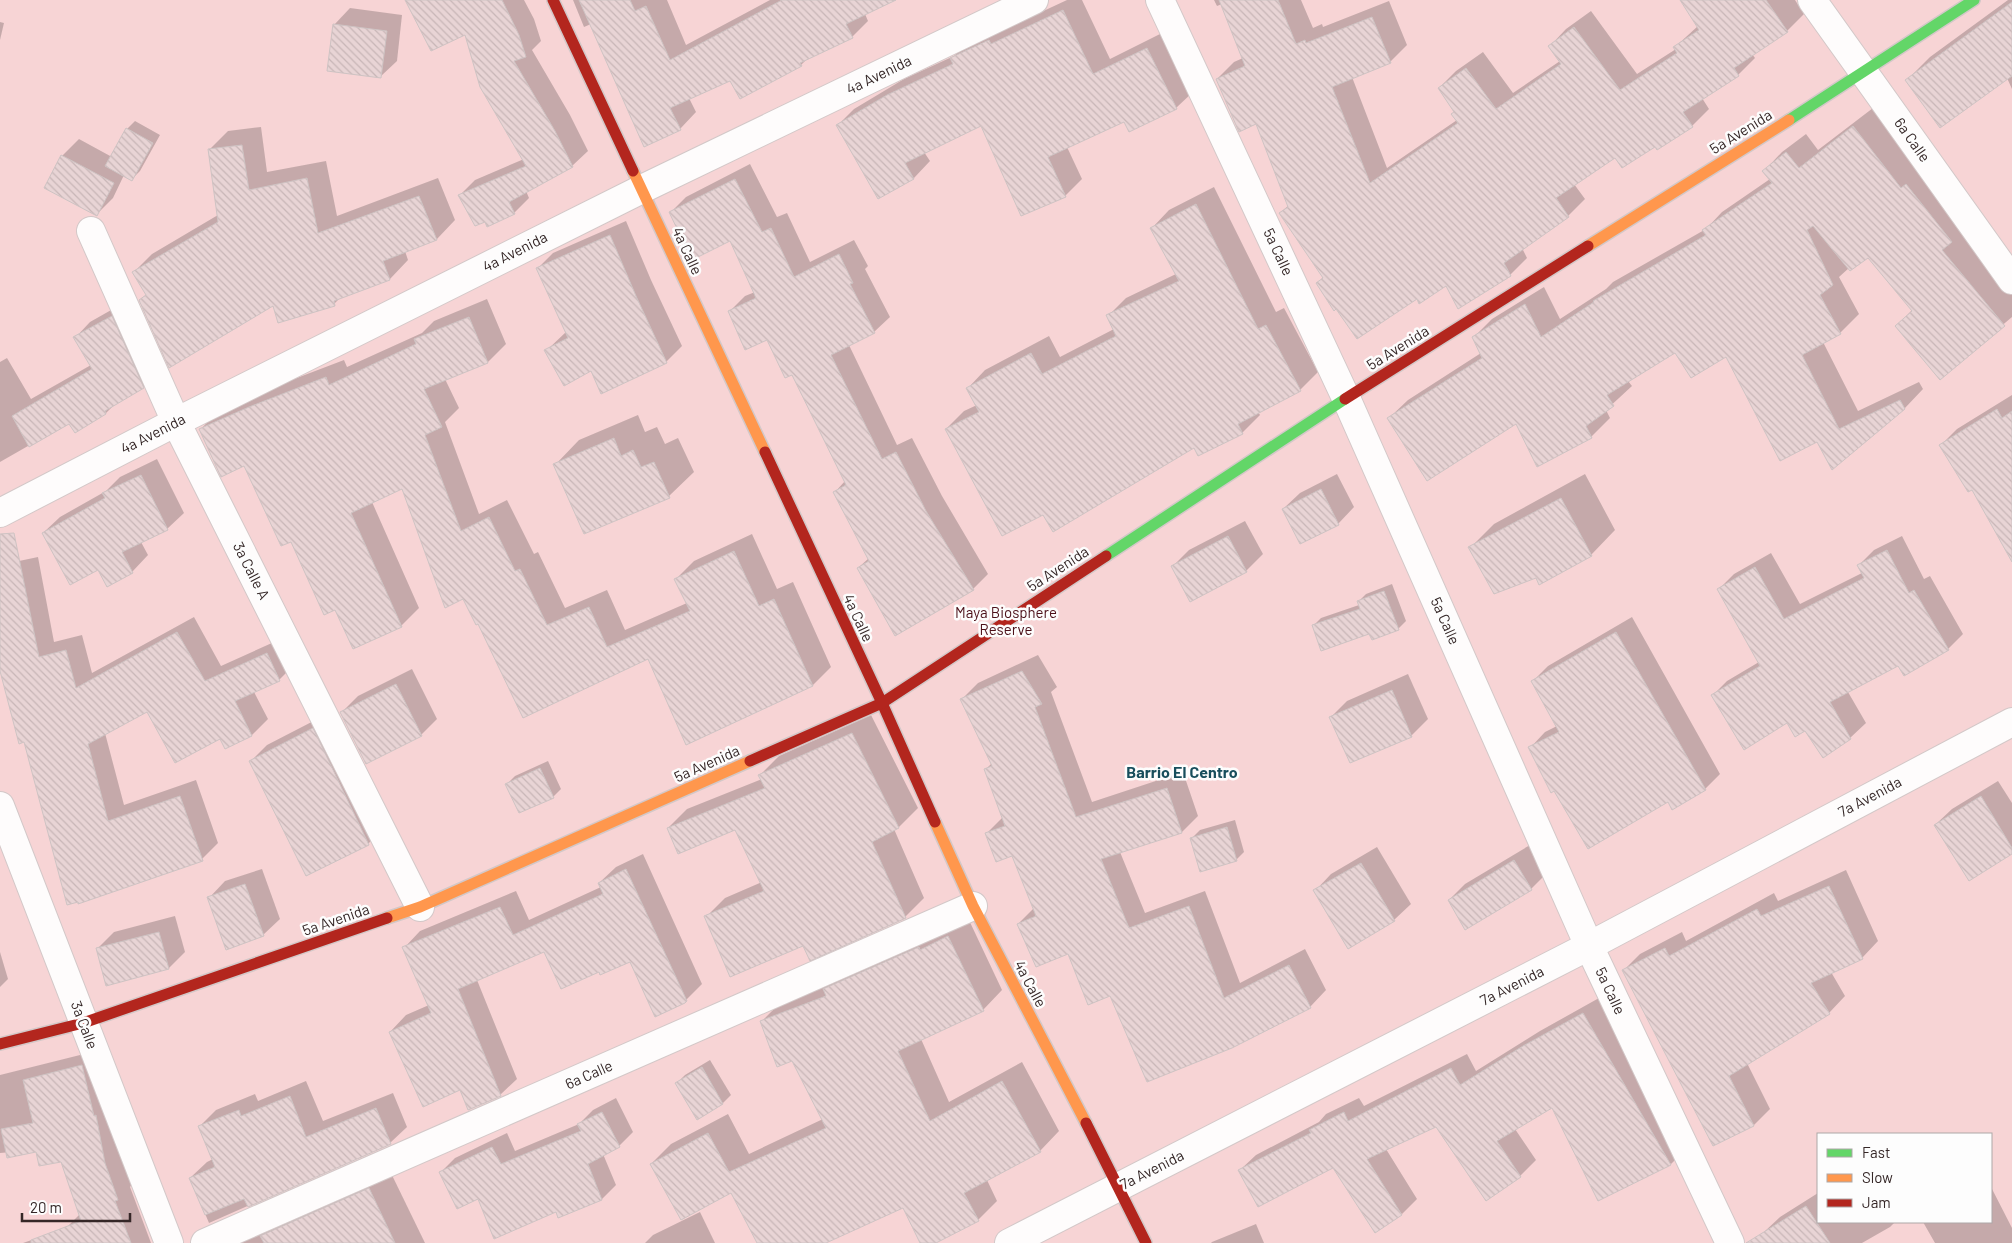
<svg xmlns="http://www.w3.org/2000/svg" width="2012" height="1243" font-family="Barlow,sans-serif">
<defs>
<pattern id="building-back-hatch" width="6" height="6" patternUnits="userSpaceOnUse" patternTransform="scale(1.25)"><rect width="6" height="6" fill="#e8d4d5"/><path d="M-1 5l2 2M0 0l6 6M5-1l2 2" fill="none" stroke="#c8b6b7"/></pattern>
</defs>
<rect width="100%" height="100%" fill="#f8eeee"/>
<path fill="#f7d4d5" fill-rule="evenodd" d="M0,0H2012V1243H0ZM1818,1134H1991V1222H1818Z"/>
<g fill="#0003">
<path d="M407,0H524L534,19L541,41L532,50L570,115L588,151L572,166L526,191L529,198L514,213L460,195L475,180L524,159L465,33Z"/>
<path d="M573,0H667L686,45L770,0H893L865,14L868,21L852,37L808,58L801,65L740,97L731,79L689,98L696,112L680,129L591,24L584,27Z"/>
<path d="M1067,0H1082L1110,59L1164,32L1193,92L1176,108L1125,121L1067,147L1082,179L1065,196L982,124L924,152L930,161L914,178L879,197L838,125L854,109L904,79L954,56L968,42L1007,28Z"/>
<path d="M1214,0H1301L1313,28L1322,24L1323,27L1389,1L1407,45L1390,62L1352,77L1387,168L1457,120L1456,112L1439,88L1456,71L1483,52L1513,93L1560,61L1550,46L1566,29L1591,11L1637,74L1676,49L1675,47L1698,26L1681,0H1795L1804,14L1787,31L1752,54L1755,58L1738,75L1702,98L1709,109L1692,126L1655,145L1616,157L1574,184L1585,199L1568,216L1522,248L1527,258L1510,275L1446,284L1417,298L1318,283L1323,277L1280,213L1289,205L1257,123L1217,79L1234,62L1243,58L1222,4L1217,6Z"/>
<path d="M2008,0H2012V89L2007,78L1907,80L1930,57Z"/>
<path d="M350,8L402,15L397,61L380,77L334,25Z"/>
<path d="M0,22L4,23L0,40Z"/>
<path d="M1873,108L2012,293V317L1940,378L1897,326L1912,310L1868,256L1849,268L1839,277L1859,314L1840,333L1823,342L1858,411L1919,382L1923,389L1905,408L1832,468L1817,441L1726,355L1676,351L1628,381L1632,386L1606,410L1610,418L1591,437L1516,423L1389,418L1408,400L1481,353L1473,338L1492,319L1544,287L1560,319L1606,289L1613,282L1706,229L1722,212L1770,179L1764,171L1782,152L1806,134L1818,150Z"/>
<path d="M135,121L160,135L140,171L132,179L124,175L113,198L96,215L46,188L62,156L79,139L112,157L127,129Z"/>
<path d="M261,127L267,172L326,161L337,216L438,178L455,220L437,239L405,251L408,260L390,279L342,296L334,304L140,300L147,294L134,272L152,254L218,215L209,150L228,131Z"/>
<path d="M750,164L777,217L787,213L810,262L854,240L868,266L865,269L890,317L874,332L849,345L897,445L912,438L942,496L988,574L973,589L858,568L869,558L835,492L845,481L792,373L768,338L729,312L745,296L755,292L730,239L671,212L686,197Z"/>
<path d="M1214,187L1276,312L1284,308L1318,372L1300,390L1258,412L1260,415L1242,433L1194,446L1044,513L946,429L964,411L977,405L968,388L985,370L1049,336L1060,357L1114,329L1108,316L1126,298L1176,274L1152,228L1169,210Z"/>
<path d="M626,221L651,280L682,346L666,362L591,370L546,351L566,332L538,268L553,253Z"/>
<path d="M487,299L506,344L488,362L445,379L459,408L445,422L479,514L507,500L534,554L538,552L565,608L607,590L625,630L687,603L676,579L694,561L752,534L777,589L793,582L831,667L813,685L686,743L649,657L479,623L403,487L372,502L419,608L401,626L336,608L245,465L201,429L218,411L268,389L344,360L347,367L422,333L434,321Z"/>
<path d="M127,301L159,372L143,387L115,404L106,413L70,422L0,462V362L7,358L31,399L91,365L75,338L90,322Z"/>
<path d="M2012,395V559L1972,488L1941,445L1957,429Z"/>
<path d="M638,415L645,432L657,427L665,444L678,438L694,472L669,496L584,532L555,465L579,440Z"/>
<path d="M157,459L184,513L167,529L141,542L148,555L132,572L99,568L43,533L60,517L106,491L120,477Z"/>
<path d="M1337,474L1354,507L1338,524L1283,509L1300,493Z"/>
<path d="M1585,474L1615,530L1591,555L1539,583L1537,576L1470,548L1494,524Z"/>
<path d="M1245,521L1263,554L1246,571L1172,567L1189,550Z"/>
<path d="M1902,536L1924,579L1930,576L1963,634L1948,649L1899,664L1848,692L1866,723L1850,738L1824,756L1805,729L1788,721L1712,696L1727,681L1759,662L1719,589L1734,574L1771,553L1800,604L1862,573L1859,565L1874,550Z"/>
<path d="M38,557L54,642L82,635L92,673L194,617L221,666L283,638L295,664L279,680L254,692L268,719L252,735L221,737L148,710L105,733L124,805L196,780L218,843L202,859L79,902L0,666V565Z"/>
<path d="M1392,584L1406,621L1398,629L1370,633L1313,626L1321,618L1359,605L1358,602L1366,594Z"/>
<path d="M1632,617L1720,774L1705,789L1668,801L1530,748L1545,732L1557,726L1532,682L1548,666Z"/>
<path d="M1038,655L1057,687L1051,692L1092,802L1183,772L1198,816L1182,832L1120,852L1145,913L1205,891L1240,983L1305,949L1326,990L1310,1007L1111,995L1068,952L1018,924L1034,908L1012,855L986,834L1003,817L985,770L992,763L962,699L978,683Z"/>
<path d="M412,669L437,719L421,735L341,713L358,696Z"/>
<path d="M1408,674L1428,719L1411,736L1331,717L1347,701Z"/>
<path d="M329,713L384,827L368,844L250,762L267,745Z"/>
<path d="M871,715L918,808L899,827L894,829L924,898L905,917L803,944L706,917L725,898L762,882L736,829L668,828L687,809L762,779L760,775L779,756Z"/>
<path d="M548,761L561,789L553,797L507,784L515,776Z"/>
<path d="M1998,781L2012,803V853L1935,825L1952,809Z"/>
<path d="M1235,820L1244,852L1236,860L1192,838L1200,830Z"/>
<path d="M1530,845L1547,873L1531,889L1449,900L1465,884Z"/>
<path d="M1377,847L1411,904L1394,920L1315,891L1331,874Z"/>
<path d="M643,854L702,984L686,1000L631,960L600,970L544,950L477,980L517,1079L500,1095L460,1088L390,1032L406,1015L429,1005L404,948L420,931L516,891L529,920L601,887L599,883L616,867Z"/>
<path d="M262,869L280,919L263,935L209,898L225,881Z"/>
<path d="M1846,870L1878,941L1862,958L1831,972L1845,996L1829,1013L1747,1063L1770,1109L1754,1125L1623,971L1640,954L1682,932L1686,941L1774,893L1778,901Z"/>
<path d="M175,916L185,952L169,968L107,985L97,949L114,932Z"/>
<path d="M968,918L1002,990L983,1010L921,1039L949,1102L1022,1062L1059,1131L1040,1151L987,1180L997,1201L978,1220L934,1243H921L903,1206L823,1243H758L732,1192L651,1164L671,1144L728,1114L749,1154L823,1119L793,1060L761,1022L781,1002Z"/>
<path d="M0,952L8,979L0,987Z"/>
<path d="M1599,998L1686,1149L1671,1164L1553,1106L1515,1129L1536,1160L1520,1176L1436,1125L1386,1149L1417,1199L1402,1214L1334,1166L1240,1170L1256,1155L1319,1122L1326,1114L1359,1098L1364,1106L1467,1054L1476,1071L1540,1031Z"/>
<path d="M96,1051L132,1184L130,1187L151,1243H23L66,1228L80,1214L61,1161L37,1150L0,1153V1075Z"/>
<path d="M710,1060L731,1095L723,1103L697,1118L677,1083L685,1075Z"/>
<path d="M306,1081L323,1121L393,1093L407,1127L390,1143L209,1223L190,1178L207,1162L213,1159L199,1127L216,1110L255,1094L258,1101Z"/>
<path d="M616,1098L633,1132L619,1146L603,1154L616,1185L602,1199L559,1216L556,1211L478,1198L441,1172L455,1158L507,1133L515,1151L579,1124L593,1110Z"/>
<path d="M389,1169L425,1243H233Z"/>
<path d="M1991,1187L2012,1228V1243H1935L1923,1222H1991Z"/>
<path d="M1818,1193V1222H1895L1890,1227L1862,1243H1769L1763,1233L1780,1217Z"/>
<path d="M700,1212L715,1243H645L653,1235Z"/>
<path d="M1256,1224L1264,1243H1211L1212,1242Z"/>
</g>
<g fill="url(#building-back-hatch)" stroke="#cec3c3">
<path d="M405,0H502L519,35L526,57L514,61L555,131L573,167L509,202L515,214L487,227L485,222L475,226L458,195L526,166L480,87L465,35L431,51Z"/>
<path d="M579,0H630L635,11L646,6L670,60L782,0H896L846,24L853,38L800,63L802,66L740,99L730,81L670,108L681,130L644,147Z"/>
<path d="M1219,0H1278L1296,44L1305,40L1306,43L1372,17L1391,63L1332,87L1370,183L1458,123L1451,114L1454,112L1438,88L1466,68L1496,109L1561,64L1548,46L1574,27L1620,90L1677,53L1673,47L1699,30L1680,0H1766L1788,32L1734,68L1739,76L1683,112L1693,127L1657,150L1655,147L1622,168L1615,158L1556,198L1569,217L1504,263L1511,276L1458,309L1446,286L1419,304L1417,299L1357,339L1336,309L1334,311L1316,283L1323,278L1279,213L1288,207L1256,124L1239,132L1216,79L1245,66Z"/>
<path d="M2012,2V76L1940,128L1905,80Z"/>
<path d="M1063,10L1093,74L1147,48L1177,109L1129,132L1124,122L1048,157L1066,197L1021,216L981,126L905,163L914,179L878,199L836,125L887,95L953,64L950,58L989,40L991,44Z"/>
<path d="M333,24L387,31L381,78L327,71Z"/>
<path d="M1853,126L1901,188L1906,184L1952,242L1942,250L2005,326L1940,380L1895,326L1912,311L1868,258L1850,271L1813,226L1807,230L1833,285L1820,295L1841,334L1802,355L1839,429L1900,400L1905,409L1832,470L1817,442L1780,461L1726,357L1691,378L1675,353L1607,395L1614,406L1586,426L1592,438L1537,467L1516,424L1427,481L1387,418L1482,358L1472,337L1525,304L1541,337L1594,302L1593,301L1706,235L1702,230L1772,183L1762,171L1786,152L1799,168Z"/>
<path d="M126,128L153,143L132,181L105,166Z"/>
<path d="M242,145L249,190L307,178L318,233L419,196L437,240L383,261L390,280L334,301L335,306L278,323L273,306L169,368L139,300L146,295L132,272L218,222L208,149Z"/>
<path d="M61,155L114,183L97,216L44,188Z"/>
<path d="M735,179L762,232L771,228L794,277L839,254L853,283L850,284L875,333L831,355L882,459L896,452L926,511L974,590L895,636L857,568L869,561L833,492L846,485L792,375L785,378L767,340L745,350L728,311L756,298L730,241L692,260L669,212Z"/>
<path d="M1196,204L1258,329L1266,325L1301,391L1238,424L1243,434L1198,456L1194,448L1053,532L1043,515L1002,536L945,429L979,412L966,388L1031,353L1042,374L1116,336L1106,315L1179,281L1150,228Z"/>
<path d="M610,235L636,296L667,363L601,394L591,371L564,386L544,350L568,338L536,268Z"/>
<path d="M112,316L144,388L105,411L106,414L75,433L69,424L29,447L12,416L92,369L73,337Z"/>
<path d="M469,317L488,363L424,389L442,427L425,435L461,531L489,517L515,571L520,569L547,625L589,607L607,647L690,611L674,579L734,551L759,606L774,599L813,686L686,745L648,659L523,718L478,624L476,625L463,599L445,608L402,489L351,513L402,627L353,649L335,610L324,615L291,542L281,546L244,466L221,477L199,429L249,407L326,377L329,385L416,344L414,339Z"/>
<path d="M1997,409L2002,418L2012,411V562L1972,490L1968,492L1939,445Z"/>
<path d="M614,438L621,456L633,450L641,467L654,462L670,498L584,534L553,464Z"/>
<path d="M141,475L168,530L122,552L133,573L107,587L98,570L70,585L42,533L105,498L102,493Z"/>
<path d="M1321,489L1339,525L1300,544L1282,509Z"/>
<path d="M1561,498L1592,556L1539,585L1536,578L1494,594L1468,547Z"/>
<path d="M14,533L39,657L66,650L76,688L177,632L205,681L267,653L280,681L235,701L252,736L225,749L220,739L175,763L147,712L88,744L108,821L180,796L203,861L78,904V902L67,905L24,742L19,744L0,671V534Z"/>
<path d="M1228,536L1247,572L1190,602L1171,566Z"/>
<path d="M1887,550L1909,593L1914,590L1949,650L1904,676L1898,666L1830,702L1851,739L1823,758L1805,731L1795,737L1787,723L1744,750L1711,695L1760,666L1717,589L1755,567L1784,619L1864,578L1857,565Z"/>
<path d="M1384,591L1399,630L1372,640L1369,634L1321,651L1312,625L1360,609L1357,601Z"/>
<path d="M1616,632L1706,790L1672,810L1668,802L1588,849L1554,791L1551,793L1528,747L1559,732L1531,681Z"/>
<path d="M1022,671L1042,704L1035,707L1076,817L1167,788L1182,833L1101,859L1129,928L1189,906L1224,998L1289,965L1311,1008L1232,1048L1147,1082L1110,996L1088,1005L1068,954L1036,967L1017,924L1036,916L1012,856L996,862L985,833L1005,826L984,769L992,766L960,699Z"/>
<path d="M396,684L422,736L366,764L340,712Z"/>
<path d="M1392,690L1412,737L1350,763L1329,717Z"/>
<path d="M313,728L369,845L306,876L249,761Z"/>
<path d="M852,733L899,828L872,842L906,918L810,961L803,946L730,977L704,916L764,891L735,830L678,854L667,828L765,788L758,775Z"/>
<path d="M540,768L554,798L519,813L505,784Z"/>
<path d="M1981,796L2012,848V854L1969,881L1934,825Z"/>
<path d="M1227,827L1237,861L1200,872L1190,838Z"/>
<path d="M1514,860L1532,890L1465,930L1448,900Z"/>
<path d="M1361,863L1395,921L1348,949L1313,890Z"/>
<path d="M626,869L687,1001L685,1003L655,1017L630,962L600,975L599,972L561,989L544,952L458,989L501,1096L468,1110L460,1090L423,1107L389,1032L431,1013L402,947L500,907L513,935L603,894L598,883Z"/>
<path d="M245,884L264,936L226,950L207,897Z"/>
<path d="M1829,886L1863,959L1811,983L1830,1014L1729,1076L1754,1126L1713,1146L1622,970L1665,948L1669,956L1757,909L1761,916Z"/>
<path d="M159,932L169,969L106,986L96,948Z"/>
<path d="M948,936L984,1011L898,1051L930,1121L1002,1081L1041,1152L964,1193L979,1221L936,1243H920L903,1208L826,1243H757L731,1193L681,1220L650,1164L708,1133L729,1172L826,1128L792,1061L777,1067L760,1021L826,996L823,989L919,947L920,950Z"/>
<path d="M1583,1013L1671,1165L1598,1201L1552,1108L1497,1141L1521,1177L1486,1201L1436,1127L1367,1159L1402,1215L1375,1233L1333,1168L1258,1207L1238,1170L1311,1133L1309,1130L1344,1112L1348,1121L1451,1068L1460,1085L1523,1046Z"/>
<path d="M82,1065L94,1116L96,1115L105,1163L118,1200L115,1201L131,1243H31V1240L81,1221L61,1162L39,1166L36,1152L7,1158L1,1129L33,1123L23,1080Z"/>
<path d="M702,1067L723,1104L697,1120L675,1083Z"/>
<path d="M290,1096L306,1137L376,1108L391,1144L248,1207L244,1199L205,1215L189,1178L215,1167L198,1126L239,1110L241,1116Z"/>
<path d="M602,1112L620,1147L588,1164L602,1200L558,1218L556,1212L494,1239L478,1199L457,1209L439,1172L492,1147L501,1164L581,1131L577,1124Z"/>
<path d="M369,1188L395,1243H264L260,1236Z"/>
<path d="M1806,1206L1830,1243H1746Z"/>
</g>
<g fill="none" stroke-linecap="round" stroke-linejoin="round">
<g stroke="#d3c8c8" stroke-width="30">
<g id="street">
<path d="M1160,0L1346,398L1589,946L1730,1243"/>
<path d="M1812,0L2012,280"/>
<path d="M91,231L176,422L420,907"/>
<path d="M0,513L176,422L642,189L1034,0"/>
<path d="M0,806L169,1243"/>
<path d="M205,1243L973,906"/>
<path d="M1009,1243L1589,946L2012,722"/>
</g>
</g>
<g stroke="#d3c8c8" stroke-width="14">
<g id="fast">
<path d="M1789,120L1974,0"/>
<path d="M1106,556L1345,399"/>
</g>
</g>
<g stroke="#d3c8c8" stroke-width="14">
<g id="slow">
<path d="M633,171L765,452"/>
<path d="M1588,246L1789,120"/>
<path d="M935,822L973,906L1086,1123"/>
<path d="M387,918L420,907L750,761"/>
</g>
</g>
<g stroke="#d3c8c8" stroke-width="14">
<g id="jam">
<path d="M553,0L633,171"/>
<path d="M1345,399L1588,246"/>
<path d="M765,452L882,703L935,822"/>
<path d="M750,761L882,703L1106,556"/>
<path d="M0,1044L83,1023L387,918"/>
<path d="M1086,1123L1146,1243"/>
</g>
</g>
<use href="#street" stroke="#fefcfc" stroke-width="28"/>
<use href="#fast" stroke="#63d668" stroke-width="11"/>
<use href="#slow" stroke="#ff974d" stroke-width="11"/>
<use href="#jam" stroke="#b3261e" stroke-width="11"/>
</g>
<g text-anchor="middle" stroke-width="5" stroke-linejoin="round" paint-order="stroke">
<g font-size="15" fill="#352727" stroke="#fdfdfd">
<text transform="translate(879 75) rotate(-26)" y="5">4a Avenida</text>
<text transform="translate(1741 132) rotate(-32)" y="5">5a Avenida</text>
<text transform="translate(1912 140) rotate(55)" y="5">6a Calle</text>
<text transform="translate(687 251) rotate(65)" y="5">4a Calle</text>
<text transform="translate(515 252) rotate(-27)" y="5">4a Avenida</text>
<text transform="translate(1278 252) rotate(65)" y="5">5a Calle</text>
<text transform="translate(1398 348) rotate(-32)" y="5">5a Avenida</text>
<text transform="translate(153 434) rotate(-27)" y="5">4a Avenida</text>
<text transform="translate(1058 569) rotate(-33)" y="5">5a Avenida</text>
<text transform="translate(251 571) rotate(63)" y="5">3a Calle A</text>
<text transform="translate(858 618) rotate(65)" y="5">4a Calle</text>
<text transform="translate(1445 621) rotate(66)" y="5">5a Calle</text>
<text transform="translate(707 764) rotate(-24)" y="5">5a Avenida</text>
<text transform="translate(1870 797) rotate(-28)" y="5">7a Avenida</text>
<text transform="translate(336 920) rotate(-19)" y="5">5a Avenida</text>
<text transform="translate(1030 984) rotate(62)" y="5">4a Calle</text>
<text transform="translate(1512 986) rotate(-27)" y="5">7a Avenida</text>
<text transform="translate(1610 991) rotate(65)" y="5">5a Calle</text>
<text transform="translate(84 1025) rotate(69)" y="5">3a Calle</text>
<text transform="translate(589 1075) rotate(-24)" y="5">6a Calle</text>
<text transform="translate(1152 1170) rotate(-27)" y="5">7a Avenida</text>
</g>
<g font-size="15" fill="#4c1019" stroke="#fdfdfd">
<text x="1006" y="618">Maya Biosphere<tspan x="1006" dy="17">Reserve</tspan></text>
</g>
<g font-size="16" font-weight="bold" fill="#184e5c" stroke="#fdfdfd">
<text x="1182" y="778">Barrio El Centro</text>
</g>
</g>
<rect x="1817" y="1133" width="175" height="90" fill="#fdfdfd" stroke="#ada7a7"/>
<rect x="1827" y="1149" width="25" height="8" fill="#63d668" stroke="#ada7a7"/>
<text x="1862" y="1158" font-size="15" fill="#352727">Fast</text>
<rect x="1827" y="1174" width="25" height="8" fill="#ff974d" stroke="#ada7a7"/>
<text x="1862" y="1183" font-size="15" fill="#352727">Slow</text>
<rect x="1827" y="1199" width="25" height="8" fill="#b3261e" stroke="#ada7a7"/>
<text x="1862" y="1208" font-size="15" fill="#352727">Jam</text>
<path d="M22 1213v8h108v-8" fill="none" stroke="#352727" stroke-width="2.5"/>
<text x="30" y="1213" font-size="15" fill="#352727" stroke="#fdfdfd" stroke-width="4" paint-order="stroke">20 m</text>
</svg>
